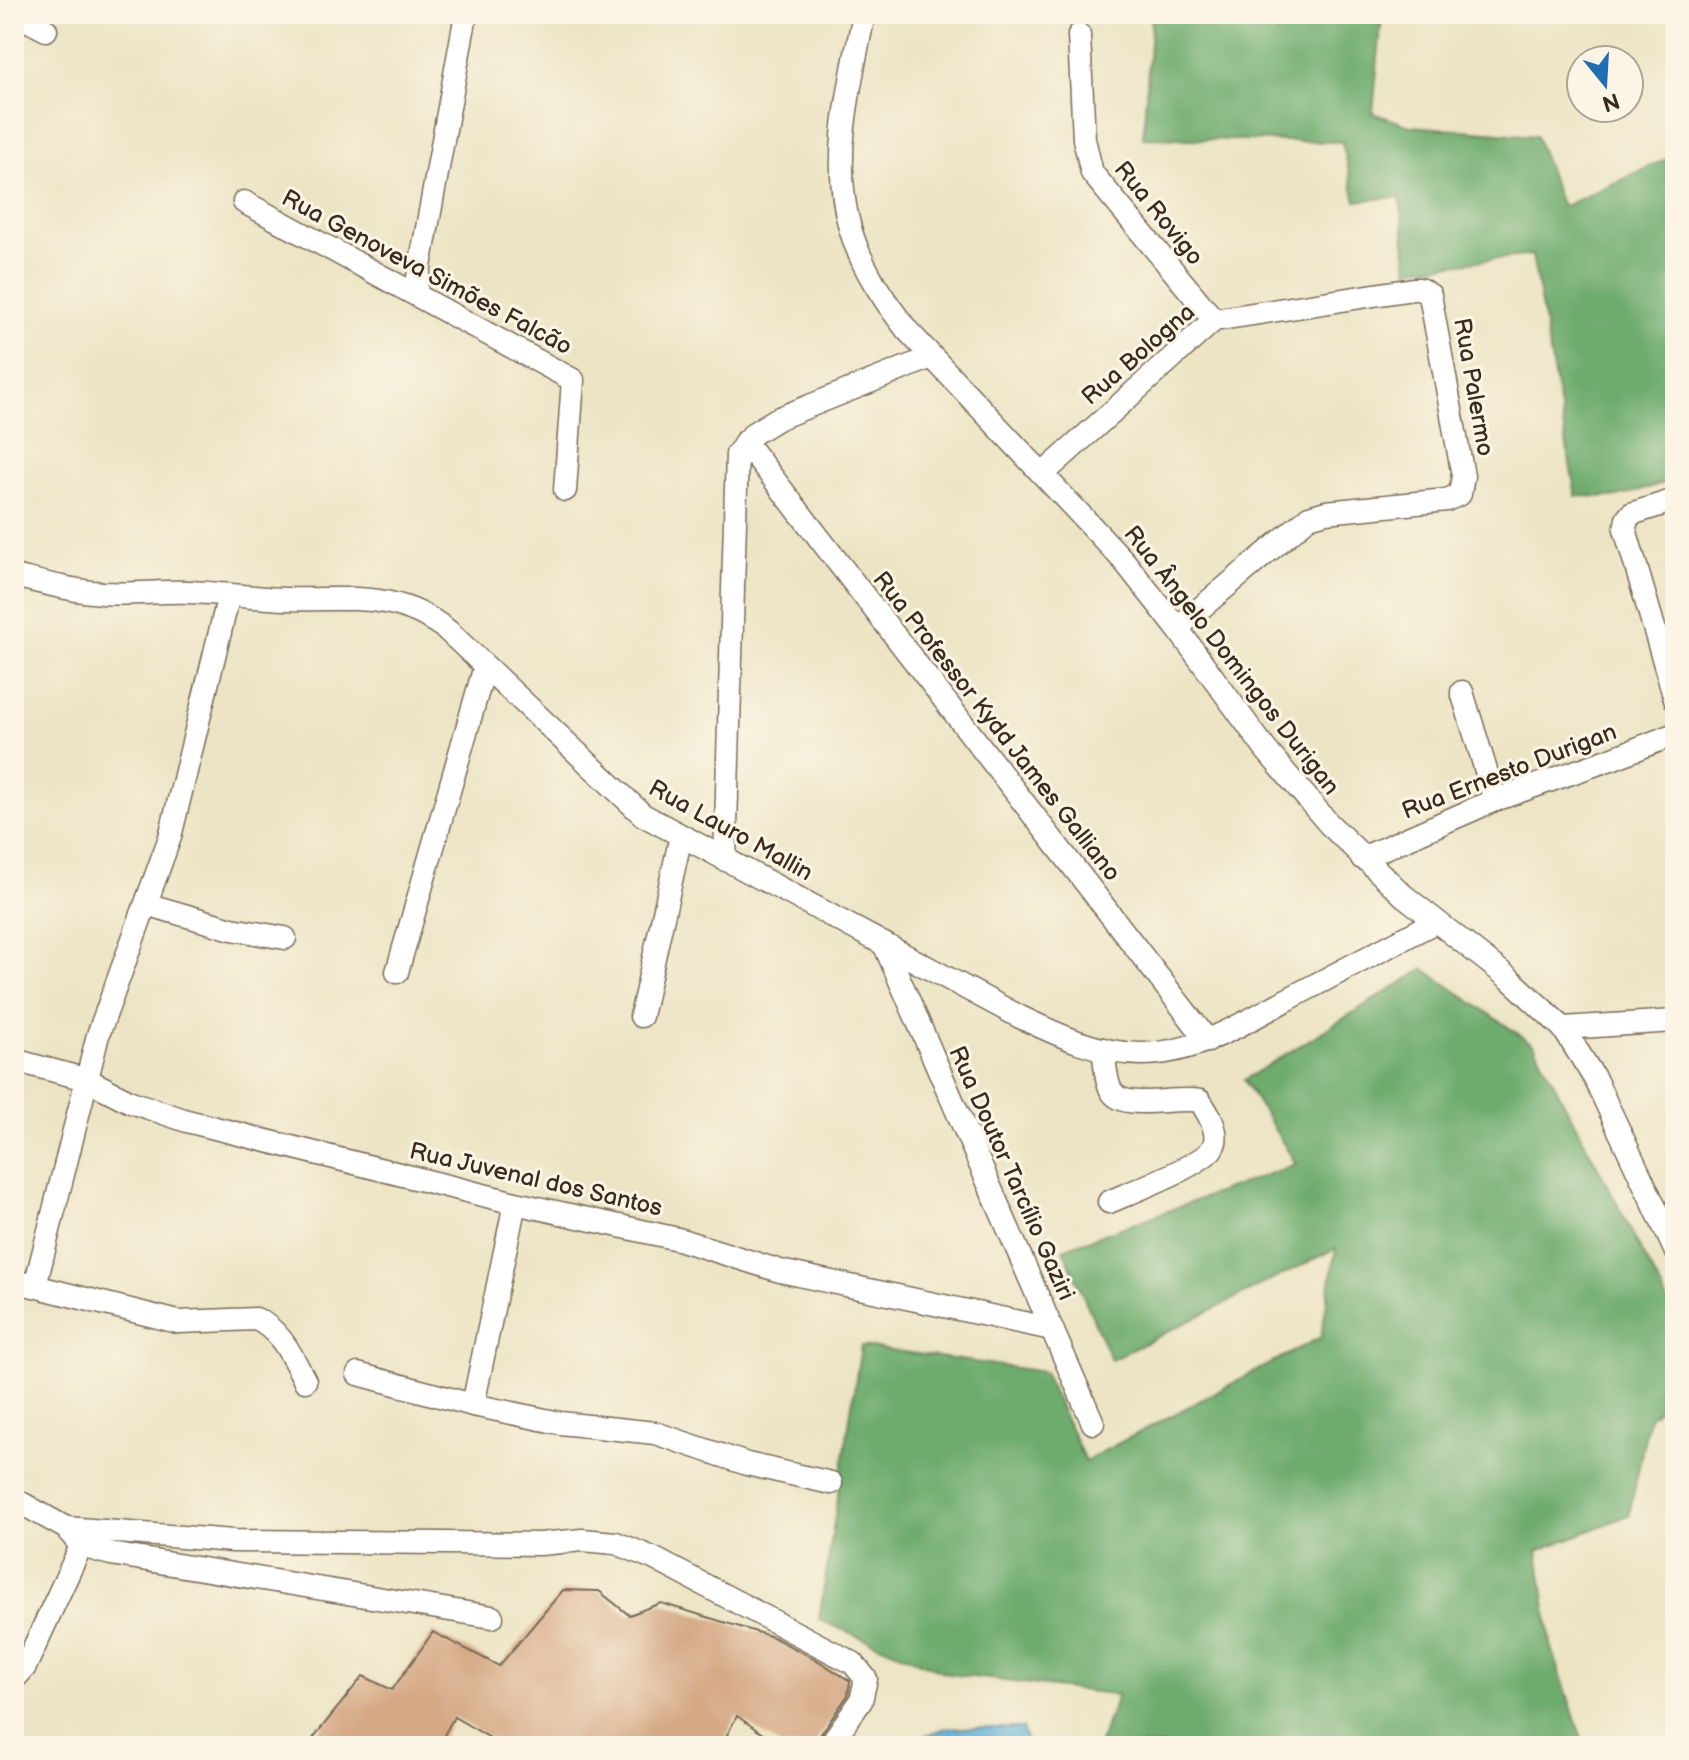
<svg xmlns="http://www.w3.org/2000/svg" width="1689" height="1760" font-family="'Balsamiq Sans',sans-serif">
<rect width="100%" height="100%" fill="#fcf5e5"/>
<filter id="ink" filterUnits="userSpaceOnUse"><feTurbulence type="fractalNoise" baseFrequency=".0125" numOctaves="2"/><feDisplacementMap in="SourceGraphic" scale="16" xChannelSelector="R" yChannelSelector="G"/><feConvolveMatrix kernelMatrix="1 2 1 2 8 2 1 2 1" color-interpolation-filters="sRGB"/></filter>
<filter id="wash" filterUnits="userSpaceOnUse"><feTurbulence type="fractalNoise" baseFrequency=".006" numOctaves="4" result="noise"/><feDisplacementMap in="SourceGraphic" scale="32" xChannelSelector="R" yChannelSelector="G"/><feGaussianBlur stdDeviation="1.8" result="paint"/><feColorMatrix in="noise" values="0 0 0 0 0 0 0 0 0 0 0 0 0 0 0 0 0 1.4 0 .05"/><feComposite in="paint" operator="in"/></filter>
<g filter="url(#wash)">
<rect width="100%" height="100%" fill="#ece4c4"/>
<g fill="#6eac6e" stroke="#546b46" stroke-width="2">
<path d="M1152,14H1382L1373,113L1410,126L1536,136L1562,207L1675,155V480L1617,497L1576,496L1532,255L1408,269L1400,197L1356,201L1342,142L1143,138Z"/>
<path d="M1424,969L1534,1045L1675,1315V1396L1649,1417L1629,1515L1538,1551L1551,1645L1584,1746H1098L1118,1695L949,1674L819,1620L861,1346L1044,1372L1085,1461L1321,1337L1336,1248L1111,1360L1063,1249L1296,1164L1244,1080Z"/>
</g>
<path fill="#59afd6" stroke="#4a6c7a" stroke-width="2" d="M946,1728H1022L1028,1746H896Z"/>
<g id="blocks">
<path fill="#d5a985" d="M563,1590L599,1591L629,1615L661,1603L773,1637L817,1660L850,1681L848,1695L818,1738L815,1746H780L737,1716L721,1746H504L454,1717L438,1746H307L363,1676L392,1690L433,1632L499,1666Z"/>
</g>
</g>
<g filter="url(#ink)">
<use href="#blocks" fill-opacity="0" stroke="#796b58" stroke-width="2"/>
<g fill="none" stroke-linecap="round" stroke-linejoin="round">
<g stroke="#796b58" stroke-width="25">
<g id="minor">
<path d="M15,14L46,30"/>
<path d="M864,14C851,81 830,160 850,228C861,267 883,299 907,330L1124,561L1177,628L1266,750L1329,824L1403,895L1510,979L1563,1028L1595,1079L1675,1250"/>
<path d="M1079,35L1084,139L1092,173L1214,320"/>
<path d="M244,202L573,380L565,490"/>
<path d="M415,294L466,14"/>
<path d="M745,442L1208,1041"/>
<path d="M1043,474L1214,320L1413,289H1420L1430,295L1463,476L1460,494L1447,500L1326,512L1309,517L1177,628"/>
<path d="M1675,500L1631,514L1627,519L1625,529L1675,699"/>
<path d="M14,576C44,583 73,591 103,593C132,595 160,591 189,592C221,593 253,598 286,599C348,601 395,589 448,631L643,815L1020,1017C1058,1035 1098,1054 1142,1054C1198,1054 1246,1021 1294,996C1341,971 1388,947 1435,922"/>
<path d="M1462,692L1495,800"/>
<path d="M1362,858L1495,800L1611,759L1675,734"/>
<path d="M725,860L737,454L754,433L777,419L932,357"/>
<path d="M146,904L232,929L285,938"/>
<path d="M884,944L1093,1423"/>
<path d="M397,972L485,666"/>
<path d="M641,1016L681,836"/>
<path d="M1563,1028L1675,1021"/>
<path d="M1103,1049C1105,1061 1105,1076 1110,1088C1120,1114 1174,1095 1200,1101C1208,1113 1221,1133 1213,1147C1205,1164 1129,1193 1109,1202"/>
<path d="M14,1060L88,1080L131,1102L187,1121L515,1203L678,1239L780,1271L1052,1329"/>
<path d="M14,1281L178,1322L256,1319C282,1331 292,1357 305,1381"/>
<path d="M35,1286L98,1035L170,837L229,595"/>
<path d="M358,1374L473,1405L560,1423L655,1433L747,1464L831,1483"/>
<path d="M473,1405L515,1203"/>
<path d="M14,1499L66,1528L81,1546L111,1554L492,1617"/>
<path d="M66,1528L233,1541L540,1544L582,1540L616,1543L653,1558L853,1663L866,1679L861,1701L829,1746"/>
<path d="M14,1679L25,1667L81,1546"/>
</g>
</g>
<use href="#minor" stroke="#fff" stroke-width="22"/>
</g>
</g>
<g text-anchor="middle" stroke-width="6" stroke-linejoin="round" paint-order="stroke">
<g font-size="24" fill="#3b2a1e" stroke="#fcf5e5">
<text transform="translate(1159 213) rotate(51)" y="8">Rua Rovigo</text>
<text transform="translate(427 272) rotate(28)" y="8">Rua Genoveva Simões Falcão</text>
<text transform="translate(1138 354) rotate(-41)" y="8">Rua Bologna</text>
<text transform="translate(1474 387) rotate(80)" y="8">Rua Palermo</text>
<text transform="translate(1232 660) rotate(52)" y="8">Rua Ângelo Domingos Durigan</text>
<text transform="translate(997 726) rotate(52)" y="8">Rua Professor Kydd James Galliano</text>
<text transform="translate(1509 771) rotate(-21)" y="8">Rua Ernesto Durigan</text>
<text transform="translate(731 830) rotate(29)" y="8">Rua Lauro Mallin</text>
<text transform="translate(1012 1173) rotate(66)" y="8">Rua Doutor Tarcílio Gaziri</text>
<text transform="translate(536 1179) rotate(13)" y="8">Rua Juvenal dos Santos</text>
</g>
</g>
<rect width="1689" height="1760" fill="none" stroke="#fcf5e5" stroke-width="48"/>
<g transform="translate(1605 84) rotate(162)"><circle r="38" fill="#fcf5e5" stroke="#afa495" stroke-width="2"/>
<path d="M0-6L14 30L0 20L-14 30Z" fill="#1f6fb2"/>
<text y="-12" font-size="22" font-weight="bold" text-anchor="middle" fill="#3b2a1e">N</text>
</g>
</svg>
